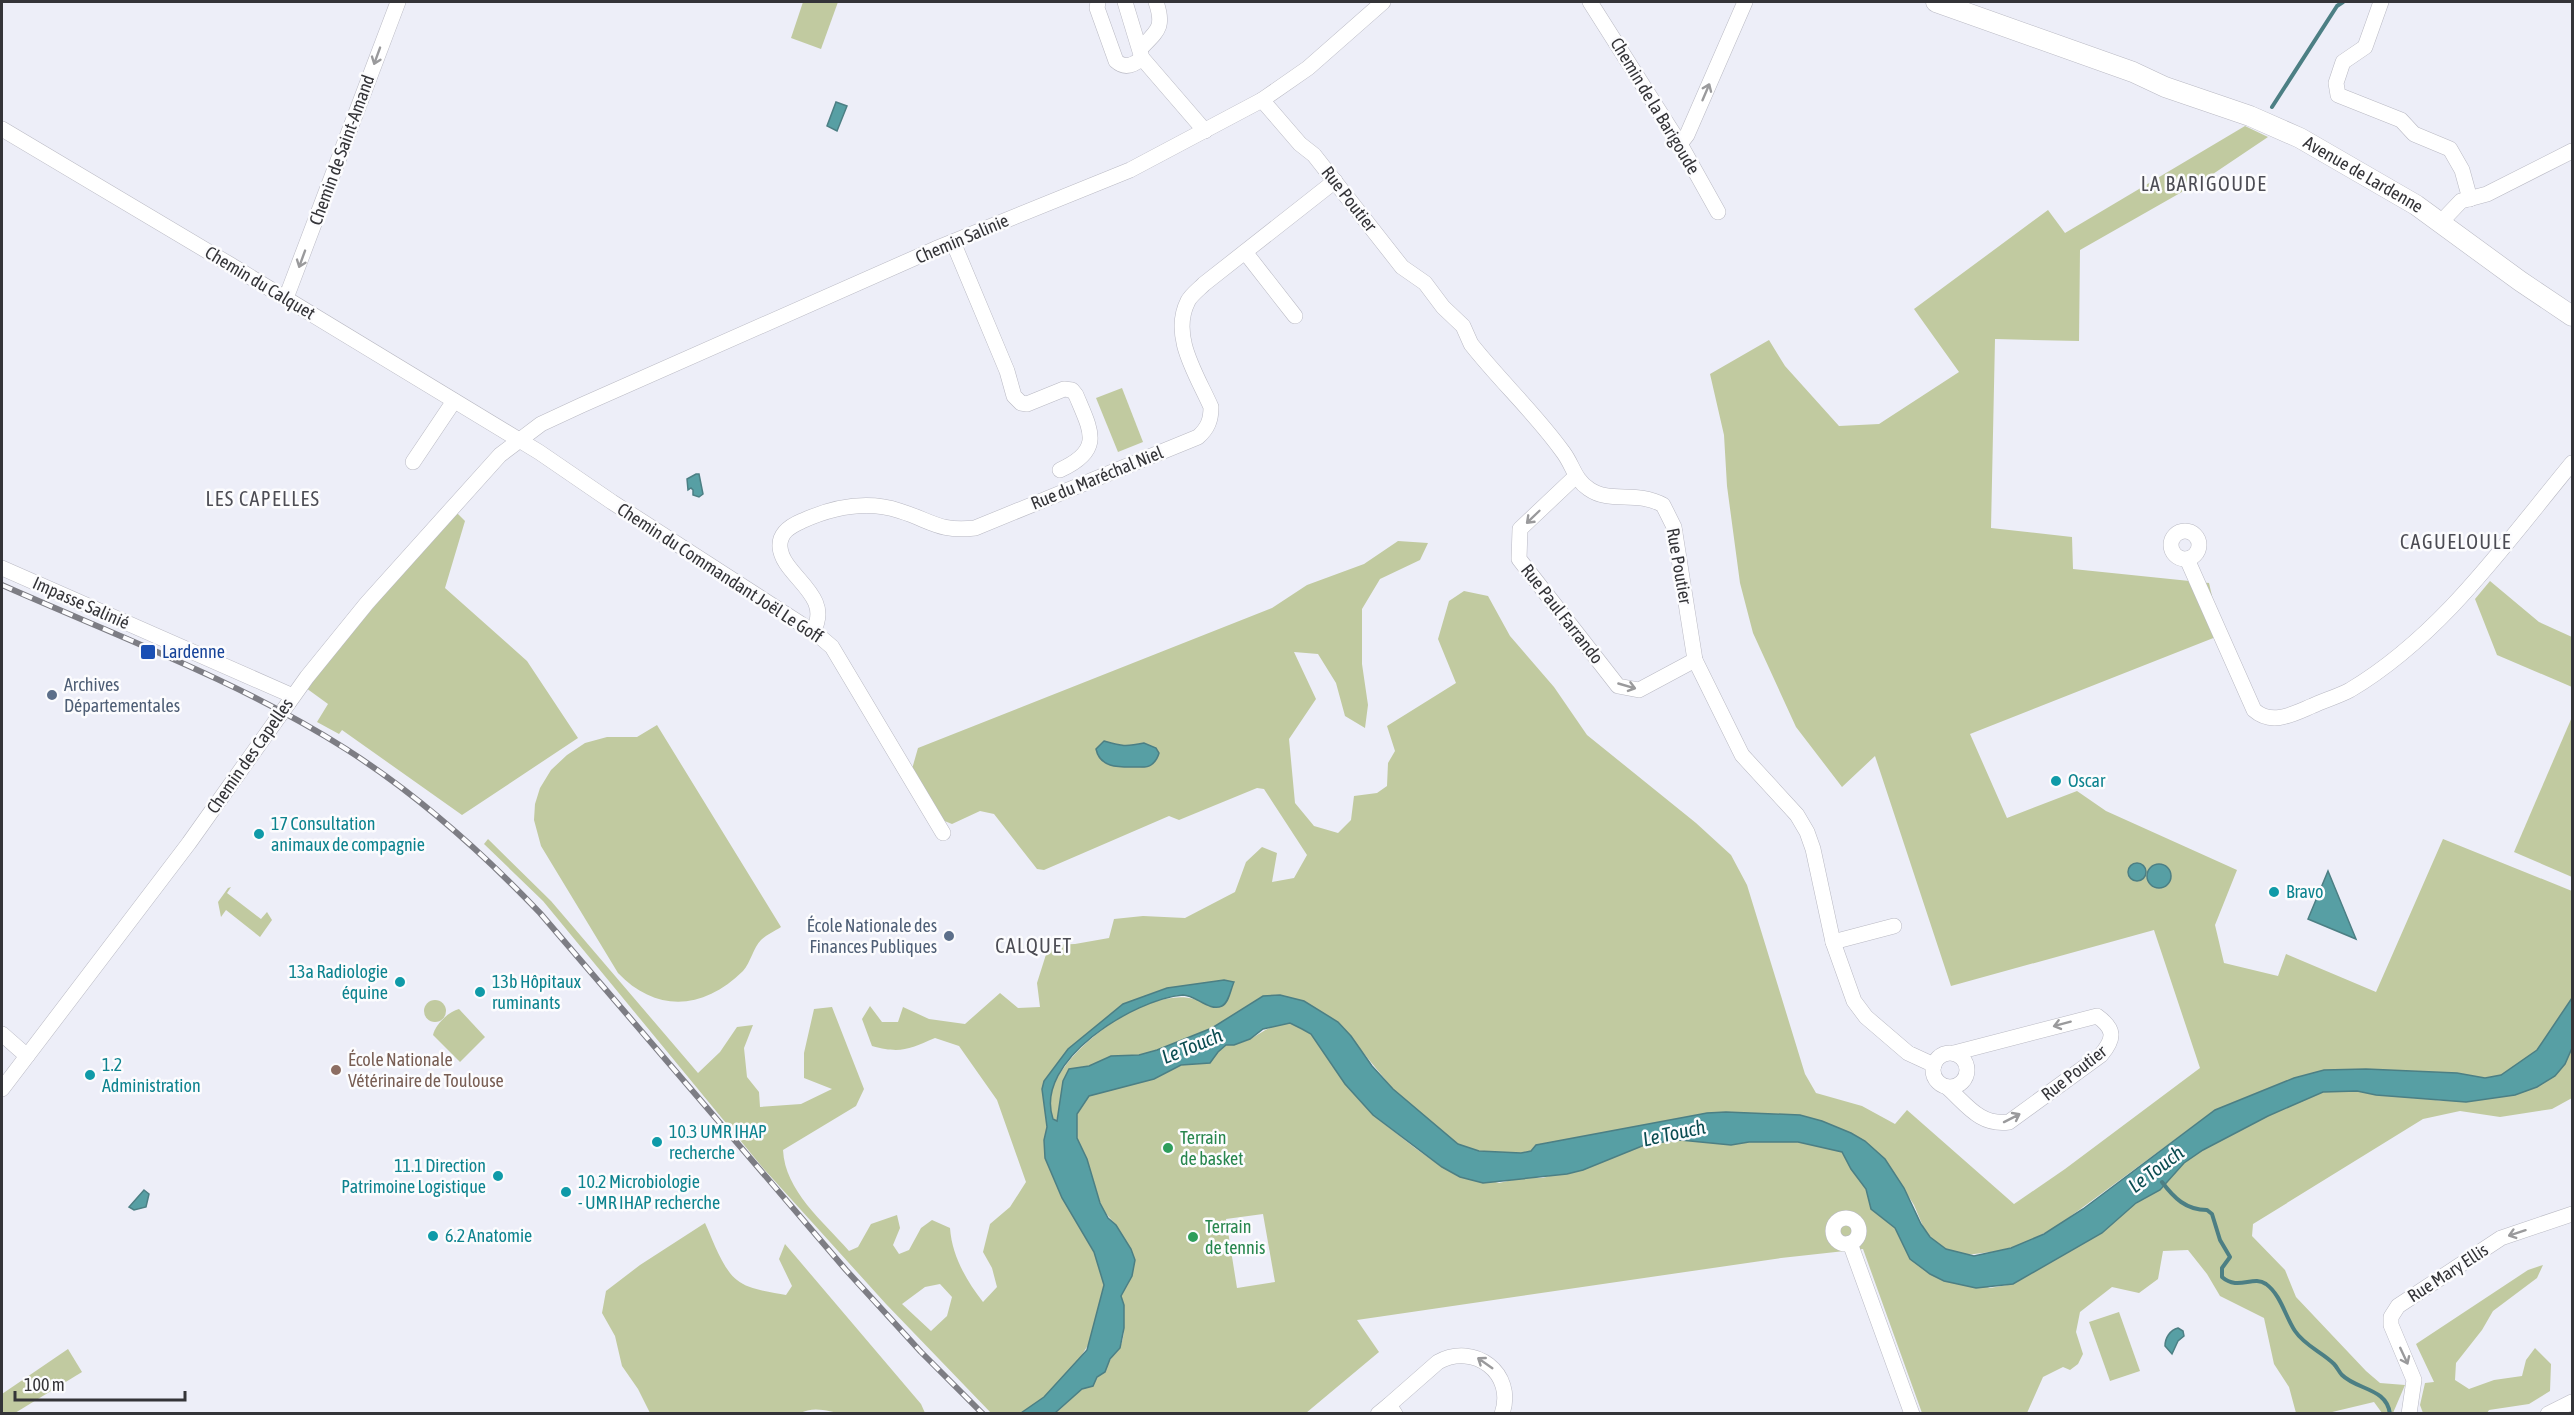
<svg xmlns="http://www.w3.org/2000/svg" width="2574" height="1415" font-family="'Asap Condensed',sans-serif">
<rect width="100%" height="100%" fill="#edeef8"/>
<g fill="#c1caa0" fill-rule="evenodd">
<path d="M803,2H838L821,49L791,38Z"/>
<path d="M2245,126L2268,137L2210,176L2080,250L2079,341L1995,339L1991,528L2072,537L2073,569L2209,583L2221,635L1970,734L2007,818L2077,791L2106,811L2237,870L2215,925L2224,963L2278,976L2286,954L2376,992L2443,839L2572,891V998L2537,1050L2518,1065L2501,1075L2485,1078L2457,1073L2366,1069L2324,1070L2294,1078L2215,1110L2056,1227L2023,1244L1999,1251L1966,1255L1946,1249L1936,1243L1925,1231L1914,1205L1885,1159L1851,1133L1808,1117L1707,1113L1536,1145L1531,1151L1521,1153L1479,1151L1458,1144L1393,1089L1338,1022L1304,1001L1280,995L1263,996L1212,1028L1157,1050L1139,1055L1111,1056L1089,1066L1069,1069L1056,1122C1018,1078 1155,969 1205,1004L1193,985L1161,990L1123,1004L1068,1049L1044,1081L1042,1089L1047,1127L1044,1140L1045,1158L1062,1198L1094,1252L1104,1285L1090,1342L1080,1358L1044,1397L1028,1409L1021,1413H991L886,1304L763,1168L543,901L484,844L488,839L551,901L698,1073L720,1052L737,1027L753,1025L744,1048L747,1077L759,1092L760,1107L801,1104L832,1089L804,1078V1053L814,1009L832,1007L864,1089L856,1106L783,1150C785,1191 823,1221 849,1251L858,1247L871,1224L897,1215L900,1228L893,1245L899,1254L909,1250L921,1228L932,1220L950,1228C952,1256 966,1280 983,1302L997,1287L992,1268L983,1252L990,1224L1010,1207L1026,1182L997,1100L959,1046L935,1038C909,1049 901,1054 872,1046L862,1019L870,1006L882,1022H898L903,1007L929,1019L965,1024L1000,993L1018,1008L1040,1007L1037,983L1049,945L1075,944L1109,938L1114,919L1143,916L1185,918L1235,892L1246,862L1262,847L1277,853L1272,882L1294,878L1307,855L1264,789L1257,788L1179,820L1169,816L1044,870L1037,869L994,814L980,811L952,824L942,820L912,769L918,748L1272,608L1307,585L1364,564L1398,541L1428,543L1420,560L1380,579L1362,609V664L1368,705L1365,728L1345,716L1336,683L1318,654L1294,652L1316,699L1289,739L1295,803L1314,826L1338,833L1351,820L1354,796L1377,793L1387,786L1388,763L1395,751L1387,726L1456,683L1438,639L1449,601L1464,591L1488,596L1510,636L1554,687L1587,735L1696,823L1731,855L1747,885L1805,1074L1816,1093L1862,1106L1895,1124L1907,1110L2014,1204L2065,1169L2200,1068L2154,930L1951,986L1875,756L1842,787L1796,727L1753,633L1740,583L1727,486L1724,435L1710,374L1769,340L1785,366L1839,426L1879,424L1959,372L1914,309L2048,210L2065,233ZM1112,743L1129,747L1144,743L1105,763ZM940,1284L952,1297L947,1316L931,1331L902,1304L925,1287Z"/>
<path d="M1122,388L1143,442L1118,452L1096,398Z"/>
<path d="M457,513L465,521L445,588L527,661L578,738L462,815L342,730L339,734L317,722L328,704L306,688L382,597Z"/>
<path d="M2490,581L2539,622L2572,637V687L2497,655L2475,599Z"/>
<path d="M2572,717V877L2514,852Z"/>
<path d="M657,725L781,927C775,931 766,935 761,940C753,948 751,962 743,971C704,1010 656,1013 618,973L541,846L534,820L535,804L540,788L551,770L567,755L585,743L607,737H637Z"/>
<path d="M231,887L227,893L261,919L267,912L272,920L260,937L226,910L221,917L218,902L228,888Z"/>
<circle cx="435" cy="1011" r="11"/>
<path d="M459,1009L485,1037L460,1062L433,1035C435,1025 449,1011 459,1009Z"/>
<path d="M1290,1023L1311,1034L1345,1084L1360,1101L1373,1115L1415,1148L1442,1167L1499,1183L1521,1178H1543L1647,1144L1680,1140L1731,1145L1749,1142H1798L1842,1152L1851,1169L1866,1189L1871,1209L1895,1228L1910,1259L1990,1288L2013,1284L2102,1233L2136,1203L2160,1190L2184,1163L2203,1150L2268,1116L2323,1092L2357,1091L2444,1101L2488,1099L2565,1064L2572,1048V1098L2552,1109L2500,1117L2460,1111L2423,1119L2253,1224L2252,1236L2285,1270L2296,1297L2366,1371L2380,1383L2405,1385L2393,1413H2382L2374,1402L2328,1413H2296L2289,1387L2274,1364L2264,1318L2220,1296L2207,1274L2188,1250L2163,1251L2158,1279L2139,1293L2112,1287L2080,1312L2076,1332L2083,1354L2078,1364L2070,1370L2063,1367L2043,1377L2027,1413H1922L1863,1249L1781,1258L1357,1320L1379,1352L1306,1413L1055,1414L1082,1389L1094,1383L1097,1377C1105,1371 1105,1367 1111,1359C1112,1356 1116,1354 1117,1352C1129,1335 1122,1313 1121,1296L1129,1282L1135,1260L1116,1225L1102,1209L1087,1159L1077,1138V1114L1088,1096L1154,1079L1181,1065L1210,1063C1214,1057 1219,1048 1226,1045C1234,1043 1242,1044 1250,1039C1268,1029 1268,1026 1290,1023ZM1263,1214L1275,1282L1237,1288L1226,1219Z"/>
<path d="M705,1223C712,1238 723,1270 737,1280C749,1290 771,1292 786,1295L792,1286L779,1259L785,1244L921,1404L925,1413C899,1414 871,1415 845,1414C828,1412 815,1405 799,1414L650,1413L638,1389L622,1366L615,1336L602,1313L606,1291L640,1265Z"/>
<path d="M2543,1265L2537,1278L2493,1311L2482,1330L2456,1363L2455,1380L2469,1389L2494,1380L2522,1376L2526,1360L2535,1348L2551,1364L2550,1391L2529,1404L2489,1410L2487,1413H2423L2420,1405L2425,1383L2434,1382L2416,1344L2528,1270Z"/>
<path d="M2119,1312L2140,1371L2110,1381L2089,1322Z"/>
<path d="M68,1349L82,1372L15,1413H2V1394Z"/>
</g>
<g fill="#579fa4" stroke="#4c7f84" stroke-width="1.5">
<path d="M836,102L847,106L837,131L827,126Z"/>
<path d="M696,474H699L703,494L699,497L693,495V490L691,488L688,490L687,479Z"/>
<path d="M1104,741C1122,746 1125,747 1144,743L1156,748L1159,753C1158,757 1155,762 1151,765C1147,768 1141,767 1137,767C1121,767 1100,769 1096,749Z"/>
<circle cx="2137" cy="872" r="9"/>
<circle cx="2159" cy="876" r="12"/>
<path d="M2328,871L2356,939L2308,919Z"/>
<path d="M1224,980L1234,982C1231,988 1229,1003 1222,1006C1209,1012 1196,995 1183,995C1134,999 1033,1061 1053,1119L1057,1121L1063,1081L1069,1069L1089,1066L1111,1056L1139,1055L1157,1050L1212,1028L1263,996L1280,995L1304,1001L1338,1022L1351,1036L1372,1066L1393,1089L1458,1144L1479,1151L1521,1153L1531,1151L1536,1145L1707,1113L1726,1112L1800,1115L1822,1121L1851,1133L1865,1141L1885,1159L1904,1188L1921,1224L1930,1237L1946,1249L1974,1256L2011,1248L2044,1234L2083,1209L2215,1110L2294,1078L2324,1070L2366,1069L2457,1073L2485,1078L2501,1075L2537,1050L2572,998V1048L2565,1064L2555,1076L2537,1087L2515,1095L2466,1102L2376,1095L2357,1091L2323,1092L2268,1116L2203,1150L2184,1163L2160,1190L2136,1203L2102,1233L2013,1284L1976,1288L1944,1281L1930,1274L1910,1259L1895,1228L1871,1209L1866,1189L1851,1169L1842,1152L1798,1142H1749L1731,1145L1680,1140L1647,1144L1583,1170L1567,1174L1483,1183L1460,1177L1442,1167L1373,1115L1345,1084L1311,1034L1302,1029L1290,1023L1263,1029L1250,1039L1234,1045H1226L1218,1052L1210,1063L1181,1065L1154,1079L1089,1096L1077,1114V1138L1087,1159L1100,1203L1108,1218L1116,1225L1131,1249L1135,1260L1132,1276L1121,1296L1124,1305V1328L1120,1348L1110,1359L1105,1372L1097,1377L1093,1386L1082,1389L1055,1413H1021L1044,1397L1087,1350L1104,1285L1094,1252L1062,1198L1045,1158L1044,1140L1047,1127L1042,1089L1044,1081L1068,1049L1123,1004L1167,988Z"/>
<path d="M144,1190L149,1194L146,1207L134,1210L129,1207Z"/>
<path d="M2178,1328L2183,1331L2184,1336L2178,1341L2172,1354L2165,1346C2165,1338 2170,1330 2178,1328Z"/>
</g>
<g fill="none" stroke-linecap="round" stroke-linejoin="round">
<g stroke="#4c7f84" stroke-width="4">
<path d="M2272,107L2337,6L2343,2"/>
<path d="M2162,1182C2174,1198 2186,1210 2207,1210L2212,1214L2220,1240L2230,1257L2222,1268V1277C2238,1291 2253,1275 2266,1284C2281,1295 2285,1316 2295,1331C2305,1346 2322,1352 2334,1364C2337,1367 2339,1372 2342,1375C2357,1390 2387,1388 2390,1414"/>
</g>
<g stroke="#b9b9c3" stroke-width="16">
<g id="minor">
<path d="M1098,2L1097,8L1116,61C1125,69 1134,65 1142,58"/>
<path d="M1125,2L1142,58L1205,131"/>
<path d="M1590,2L1680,144L1718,212"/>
<path d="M2381,2L2365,47L2343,62L2336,83L2338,95L2401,120L2414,134L2450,149L2462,170L2470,199"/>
<path d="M1140,49C1157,31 1165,28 1156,2"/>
<path d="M1262,100L1300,144L1314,155L1402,267L1425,283L1443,307L1463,326L1471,344C1500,381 1536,414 1563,452C1573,465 1574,479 1589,489C1610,504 1637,490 1663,505L1674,527L1695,660L1742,755L1797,815L1807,832L1813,849L1833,942L1854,1001L1866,1017L1908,1053L1934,1065"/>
<path d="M2,129L229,264L539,452L612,502L818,635L832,647L943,833"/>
<path d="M1680,144L1687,135L1745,2"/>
<path d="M2441,222L2461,201L2487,194L2572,151"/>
<path d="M953,242L1007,371L1014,396L1021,403L1027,404L1064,389L1072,390L1076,395C1091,431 1104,450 1060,470"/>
<path d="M1245,252L1295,316"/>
<path d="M286,298L398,2"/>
<path d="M413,462L454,401"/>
<path d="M1575,477L1520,529L1519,559L1618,686L1639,690L1695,660"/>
<circle cx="2185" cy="545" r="14"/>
<path d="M2187,559L2254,710C2272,726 2293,714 2312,706C2325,700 2339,696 2350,690C2442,635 2505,544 2572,463"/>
<path d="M2,568L293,696"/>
<path d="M813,631C834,595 782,576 780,547C779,533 790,526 802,521C833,507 867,500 900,511C932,521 939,532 975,528L1198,437C1208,428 1211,420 1211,407C1197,375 1170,336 1188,301C1191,295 1199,289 1204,284L1335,181"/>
<path d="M1833,942L1894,926"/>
<path d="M2,1034L27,1056"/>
<circle cx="1950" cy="1070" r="17"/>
<path d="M1947,1087C1967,1105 1980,1126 2009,1122L2101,1055C2115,1038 2115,1029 2097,1016L1954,1053"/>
<path d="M2,1089L189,843L307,677L367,603L500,455L541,424L582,405L935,249L1130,170L1262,100L1308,68L1383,2"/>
<circle cx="1846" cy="1231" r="13"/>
<path d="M1850,1243L1912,1414"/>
<path d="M1389,1405L1438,1362C1474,1342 1516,1373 1502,1414"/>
<path d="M1378,1414L1389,1405L1395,1414"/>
<path d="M2409,1414L2414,1380L2391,1325V1317L2398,1306L2501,1238L2572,1214"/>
<path d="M2548,1414L2572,1402"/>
</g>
</g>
<g stroke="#b9b9c3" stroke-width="21">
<g id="major">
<path id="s1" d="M1936,2L2133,72L2165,87L2250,116L2300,138L2416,205L2520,281L2572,316"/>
</g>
</g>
<use href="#minor" stroke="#fff" stroke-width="15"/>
<use href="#major" stroke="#fff" stroke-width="20"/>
<g stroke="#7d7d84" stroke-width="6">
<path id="rail" d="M2,585C117,636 239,681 346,749C418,795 481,851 540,913L846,1270L921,1352L983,1414"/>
</g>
<use href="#rail" stroke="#fcfcfe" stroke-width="4" stroke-dasharray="11" stroke-linecap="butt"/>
</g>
<defs><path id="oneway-shaft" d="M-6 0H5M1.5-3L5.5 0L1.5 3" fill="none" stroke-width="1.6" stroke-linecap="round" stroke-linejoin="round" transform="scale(1.5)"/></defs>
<g stroke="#9a9a9c">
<use href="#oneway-shaft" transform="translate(377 56) rotate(110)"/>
<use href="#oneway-shaft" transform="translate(1706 92) rotate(-67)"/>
<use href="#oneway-shaft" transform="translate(302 259) rotate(110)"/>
<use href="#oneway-shaft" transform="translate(1533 517) rotate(136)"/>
<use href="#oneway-shaft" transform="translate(1627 686) rotate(16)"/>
<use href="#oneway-shaft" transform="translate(2062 1024) rotate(165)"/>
<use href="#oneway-shaft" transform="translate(2012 1118) rotate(-27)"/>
<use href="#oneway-shaft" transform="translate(2517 1233) rotate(162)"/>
<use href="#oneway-shaft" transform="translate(2404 1356) rotate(65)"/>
<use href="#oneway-shaft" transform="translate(1485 1363) rotate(-145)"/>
</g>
<rect fill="#1a4fb4" stroke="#fcfcfe" stroke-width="2" x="140" y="644" width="16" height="16" rx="3"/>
<g fill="#5c6f8a" stroke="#fcfcfe" stroke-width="2">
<circle cx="52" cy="695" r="6"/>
<circle cx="949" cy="936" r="6"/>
</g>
<g fill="#0f9aa8" stroke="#fcfcfe" stroke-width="2">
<circle cx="2056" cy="781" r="6"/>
<circle cx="259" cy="834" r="6"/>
<circle cx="2274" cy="892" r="6"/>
<circle cx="400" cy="982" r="6"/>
<circle cx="480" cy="992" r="6"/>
<circle cx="90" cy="1075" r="6"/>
<circle cx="657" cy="1142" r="6"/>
<circle cx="498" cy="1176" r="6"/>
<circle cx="566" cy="1192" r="6"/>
<circle cx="433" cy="1236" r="6"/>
</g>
<circle fill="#8d6e63" stroke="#fcfcfe" stroke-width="2" cx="336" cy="1070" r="6"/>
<g fill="#2e9e5b" stroke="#fcfcfe" stroke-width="2">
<circle cx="1168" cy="1148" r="6"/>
<circle cx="1193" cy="1237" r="6"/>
</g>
<g text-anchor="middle" stroke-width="5" stroke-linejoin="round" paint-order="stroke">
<g font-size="18" fill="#343438" stroke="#fcfcfe">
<text transform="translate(1655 106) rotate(59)" y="6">Chemin de la Barigoude</text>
<text transform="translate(342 150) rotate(-70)" y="6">Chemin de Saint-Amand</text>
<text dy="6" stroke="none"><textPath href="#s1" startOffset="462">Avenue de Lardenne</textPath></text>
<text transform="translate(1349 199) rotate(52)" y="6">Rue Poutier</text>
<text transform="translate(962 239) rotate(-23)" y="6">Chemin Salinie</text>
<text transform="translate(260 283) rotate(31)" y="6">Chemin du Calquet</text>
<text transform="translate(1097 478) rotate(-22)" y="6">Rue du Maréchal Niel</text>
<text transform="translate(1679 566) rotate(80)" y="6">Rue Poutier</text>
<text transform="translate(720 573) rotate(33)" y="6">Chemin du Commandant Joël Le Goff</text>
<text transform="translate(81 603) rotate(24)" y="6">Impasse Salinié</text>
<text transform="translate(1562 614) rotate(52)" y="6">Rue Paul Farrando</text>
<text transform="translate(250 756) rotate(-55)" y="6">Chemin des Capelles</text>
<text transform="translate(2074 1073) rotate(-38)" y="6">Rue Poutier</text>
<text transform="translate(2448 1273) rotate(-33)" y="6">Rue Mary Ellis</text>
</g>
<g font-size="18" fill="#164399" stroke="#fcfcfe" text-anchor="start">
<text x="162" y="658">Lardenne</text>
</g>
<g font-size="18" fill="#4e5e75" stroke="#fcfcfe" text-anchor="start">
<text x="64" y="691">Archives<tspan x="64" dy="21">Départementales</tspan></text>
<text x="937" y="932" text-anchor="end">École Nationale des<tspan x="937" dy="21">Finances Publiques</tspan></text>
</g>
<g font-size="18" fill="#0d838f" stroke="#fcfcfe" text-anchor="start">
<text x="2068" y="787">Oscar</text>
<text x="271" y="830">17 Consultation<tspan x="271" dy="21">animaux de compagnie</tspan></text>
<text x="2286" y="898">Bravo</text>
<text x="388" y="978" text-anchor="end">13a Radiologie<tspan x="388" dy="21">équine</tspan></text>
<text x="492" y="988">13b Hôpitaux<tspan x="492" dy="21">ruminants</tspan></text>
<text x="102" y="1071">1.2<tspan x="102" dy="21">Administration</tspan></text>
<text x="669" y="1138">10.3 UMR IHAP<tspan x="669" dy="21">recherche</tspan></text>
<text x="486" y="1172" text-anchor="end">11.1 Direction<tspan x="486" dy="21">Patrimoine Logistique</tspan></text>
<text x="578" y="1188">10.2 Microbiologie<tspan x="578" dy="21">- UMR IHAP recherche</tspan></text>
<text x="445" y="1242">6.2 Anatomie</text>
</g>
<g font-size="18" fill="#785e54" stroke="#fcfcfe" text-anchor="start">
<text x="348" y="1066">École Nationale<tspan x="348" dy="21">Vétérinaire de Toulouse</tspan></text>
</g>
<g font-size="18" fill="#27864d" stroke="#fcfcfe" text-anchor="start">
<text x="1180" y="1144">Terrain<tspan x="1180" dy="21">de basket</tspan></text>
<text x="1205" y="1233">Terrain<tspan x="1205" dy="21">de tennis</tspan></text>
</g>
<g font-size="20" letter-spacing="1.5" fill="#4c4c54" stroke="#fcfcfe">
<text x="2204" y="191">LA BARIGOUDE</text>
<text x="263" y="506">LES CAPELLES</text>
<text x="2456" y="549">CAGUELOULE</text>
<text x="1034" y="953">CALQUET</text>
</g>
<g font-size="20" font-style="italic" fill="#0a4c51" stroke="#fcfcfe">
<text transform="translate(1192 1046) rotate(-22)" y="7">Le Touch</text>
<text transform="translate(1674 1133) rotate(-12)" y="7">Le Touch</text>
<text transform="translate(2156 1169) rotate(-37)" y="7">Le Touch</text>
</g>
</g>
<rect width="2574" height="1415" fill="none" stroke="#343438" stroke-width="6"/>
<path d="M15 1391v9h170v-9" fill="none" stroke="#343438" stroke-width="3"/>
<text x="24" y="1391" font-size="18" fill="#343438" stroke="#fcfcfe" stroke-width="4.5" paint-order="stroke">100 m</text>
</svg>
